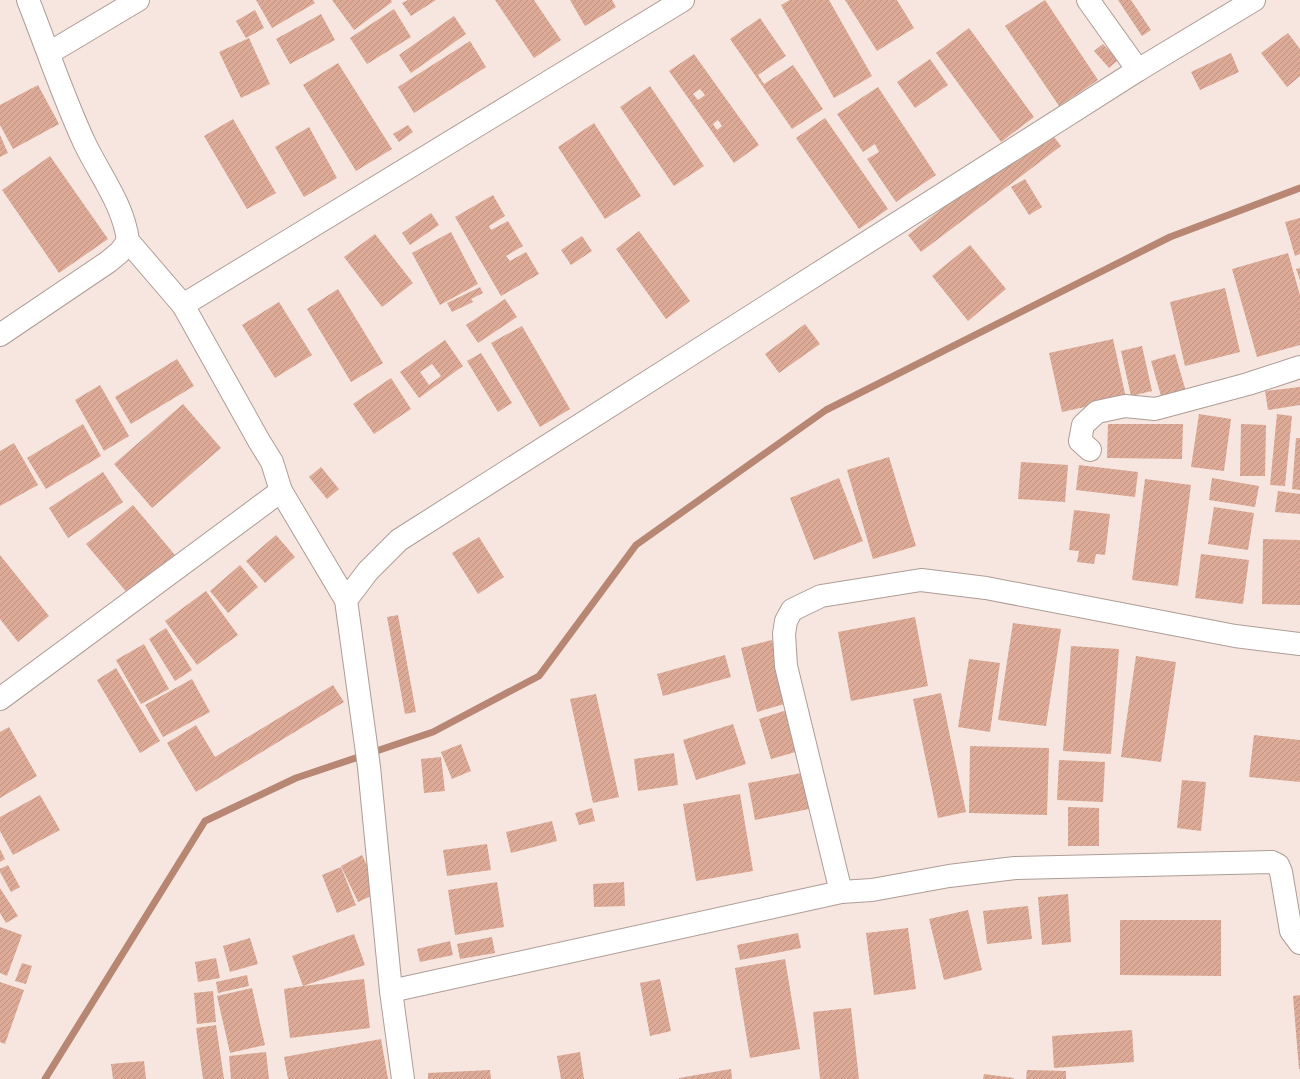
<svg xmlns="http://www.w3.org/2000/svg" width="1300" height="1079" font-family="Manrope,sans-serif">
<defs>
<pattern id="building-hatch" width="6" height="6" patternUnits="userSpaceOnUse"><rect width="6" height="6" fill="#dcaa96"/><path d="M-1 1l2-2M0 6l6-6M5 7l2-2" fill="none" stroke="#bc9280"/></pattern>
</defs>
<rect width="100%" height="100%" fill="#f7e6df"/>
<g fill="none" stroke-linecap="round" stroke-linejoin="round">
<path stroke="#b78774" stroke-width="7" d="M45,1079L205,821L296,778L433,732L539,676L636,545L826,410L1170,237L1300,188"/>
</g>
<g fill="url(#building-hatch)" fill-rule="evenodd">
<path d="M256,0H313L315,3L272,28Z"/>
<path d="M332,0H391L392,2L354,30Z"/>
<path d="M408,0H436L411,16L402,3Z"/>
<path d="M495,0H534L561,40L534,58Z"/>
<path d="M570,0H612L616,7L585,26Z"/>
<path d="M790,0H829L872,76L834,98L781,5Z"/>
<path d="M845,0H897L914,28L877,51Z"/>
<path d="M1045,0L1098,80L1059,106L1005,26Z"/>
<path d="M1118,0H1131L1151,30L1142,36Z"/>
<path d="M394,9L411,37L367,64L350,38Z"/>
<path d="M255,10L264,28L246,38L236,21Z"/>
<path d="M321,14L335,40L290,64L276,39Z"/>
<path d="M454,16L466,34L411,73L399,55Z"/>
<path d="M760,18L786,56L758,75L764,84L793,65L823,109L792,129L730,39Z"/>
<path d="M969,28L1034,117L1001,142L936,53Z"/>
<path d="M1288,33L1300,49V76L1287,87L1261,53Z"/>
<path d="M249,38L270,84L241,98L219,52Z"/>
<path d="M470,41L486,67L414,113L398,87Z"/>
<path d="M1103,44L1118,60L1109,68L1094,51Z"/>
<path d="M1231,53L1239,72L1200,90L1191,72Z"/>
<path d="M694,54L759,145L734,163L669,71ZM700,89L705,95L698,100L693,94ZM718,120L722,126L717,130L713,124Z"/>
<path d="M930,59L948,85L915,108L897,82Z"/>
<path d="M338,63L392,149L356,171L303,85Z"/>
<path d="M38,85L59,124L13,149L0,125V105Z"/>
<path d="M650,86L704,166L674,186L620,107Z"/>
<path d="M878,87L936,175L896,202L867,159L879,152L875,144L863,152L837,114Z"/>
<path d="M825,118L888,209L859,229L796,138Z"/>
<path d="M233,119L276,193L247,209L204,136Z"/>
<path d="M594,123L641,196L605,219L558,147Z"/>
<path d="M408,125L413,132L399,142L393,134Z"/>
<path d="M309,127L337,178L304,197L275,147Z"/>
<path d="M1047,128L1061,146L921,252L908,235Z"/>
<path d="M0,135L8,153L0,157Z"/>
<path d="M50,156L108,239L59,273L2,190Z"/>
<path d="M1025,179L1042,207L1029,215L1011,187Z"/>
<path d="M493,195L505,216L489,226L491,230L508,221L523,246L506,256L510,261L526,252L539,274L501,296L455,217Z"/>
<path d="M431,213L439,225L410,245L402,233Z"/>
<path d="M1300,218V254L1295,256L1285,222Z"/>
<path d="M639,231L690,301L666,319L616,249Z"/>
<path d="M451,232L478,284L440,305L412,253Z"/>
<path d="M375,234L413,283L382,307L344,257Z"/>
<path d="M582,236L592,251L571,265L561,250Z"/>
<path d="M970,245L1006,289L968,321L932,276Z"/>
<path d="M1288,253L1300,295V345L1257,357L1232,269Z"/>
<path d="M1300,268V280L1296,269Z"/>
<path d="M480,287L483,293L471,299L473,302L452,312L447,303Z"/>
<path d="M1225,288L1240,352L1185,366L1170,302Z"/>
<path d="M338,289L383,363L351,382L307,309Z"/>
<path d="M505,299L517,317L478,343L466,325Z"/>
<path d="M279,302L312,355L275,378L242,325Z"/>
<path d="M805,324L820,344L779,373L765,354Z"/>
<path d="M522,326L570,409L540,427L491,343Z"/>
<path d="M1113,339L1126,398L1062,412L1049,353Z"/>
<path d="M445,340L463,366L419,398L400,372ZM432,364L441,376L429,385L420,372Z"/>
<path d="M1142,346L1152,391L1131,396L1121,351Z"/>
<path d="M481,353L512,403L498,412L467,361Z"/>
<path d="M1175,354L1187,395L1163,403L1151,361Z"/>
<path d="M177,359L194,386L131,424L115,397Z"/>
<path d="M391,378L411,409L374,434L353,404Z"/>
<path d="M100,385L129,436L104,451L75,400Z"/>
<path d="M1300,387V405L1268,410L1265,391Z"/>
<path d="M183,404L221,448L152,508L114,464Z"/>
<path d="M1199,414L1231,419L1224,471L1191,467Z"/>
<path d="M1277,414L1292,416L1285,486L1270,485Z"/>
<path d="M83,424L101,456L46,489L27,458Z"/>
<path d="M1108,424H1183L1182,459L1107,458Z"/>
<path d="M1241,424L1266,425L1265,476H1240Z"/>
<path d="M1296,438H1300V490L1292,489Z"/>
<path d="M14,443L38,485L0,506V451Z"/>
<path d="M889,457L916,546L873,559L847,470Z"/>
<path d="M1021,462L1068,465L1065,502L1018,499Z"/>
<path d="M1079,465L1138,472L1135,497L1076,490Z"/>
<path d="M321,467L339,489L327,499L309,477Z"/>
<path d="M103,472L123,502L68,538L49,508Z"/>
<path d="M839,478L863,541L814,560L790,498Z"/>
<path d="M1212,478L1259,486L1255,507L1209,500Z"/>
<path d="M1145,479L1191,485L1178,586L1132,580Z"/>
<path d="M1278,491L1300,494V514L1275,512Z"/>
<path d="M133,505L175,555L129,595L86,544Z"/>
<path d="M1214,507L1254,513L1248,550L1208,544Z"/>
<path d="M1074,510L1110,514L1105,555L1096,554L1094,564L1077,562L1079,551L1069,550Z"/>
<path d="M276,535L295,557L265,583L246,561Z"/>
<path d="M479,537L504,577L478,594L452,553Z"/>
<path d="M1263,539L1300,540V605L1262,604Z"/>
<path d="M1201,554L1249,560L1243,604L1195,598Z"/>
<path d="M0,555L49,616L18,642L0,619Z"/>
<path d="M240,565L258,587L228,613L210,591Z"/>
<path d="M206,591L238,635L197,665L165,621Z"/>
<path d="M398,615L416,712L405,714L387,617Z"/>
<path d="M915,617L928,686L851,701L838,632Z"/>
<path d="M1013,623L1061,629L1046,726L998,720Z"/>
<path d="M166,628L192,670L175,681L149,639Z"/>
<path d="M772,640L788,703L757,712L741,648Z"/>
<path d="M144,644L169,689L141,704L116,660Z"/>
<path d="M1071,646L1119,649L1111,754L1063,751Z"/>
<path d="M725,655L731,677L663,696L657,674Z"/>
<path d="M1136,656L1176,662L1161,762L1121,757Z"/>
<path d="M969,659L1000,663L990,732L958,727Z"/>
<path d="M116,668L160,741L140,753L97,680Z"/>
<path d="M192,679L210,712L163,737L145,705Z"/>
<path d="M333,685L344,702L196,792L167,743L196,725L215,757Z"/>
<path d="M941,693L966,812L938,818L913,699Z"/>
<path d="M596,694L619,797L593,803L570,699Z"/>
<path d="M787,710L799,751L771,759L759,719Z"/>
<path d="M733,724L746,764L696,780L683,740Z"/>
<path d="M9,727L37,776L0,798V732Z"/>
<path d="M1254,735L1300,740V782L1249,777Z"/>
<path d="M461,744L471,771L452,779L441,752Z"/>
<path d="M970,746L1049,748L1047,815L969,813Z"/>
<path d="M674,753L678,785L638,791L634,759Z"/>
<path d="M441,757L445,791L424,793L421,759Z"/>
<path d="M1059,760L1105,762L1103,802L1057,800Z"/>
<path d="M807,772L814,808L755,820L748,783Z"/>
<path d="M1182,780L1206,782L1201,831L1177,828Z"/>
<path d="M740,794L753,871L696,881L683,804Z"/>
<path d="M40,795L60,830L13,855L0,831V817Z"/>
<path d="M1068,807L1099,808V846H1068Z"/>
<path d="M592,808L595,821L579,825L575,813Z"/>
<path d="M552,821L557,841L511,853L506,832Z"/>
<path d="M487,844L491,870L447,876L443,850Z"/>
<path d="M0,849L5,859L0,862Z"/>
<path d="M362,855L380,892L358,902L341,866Z"/>
<path d="M8,865L20,887L11,892L0,872V869Z"/>
<path d="M341,867L356,905L337,913L322,875Z"/>
<path d="M497,882L504,927L455,935L448,890Z"/>
<path d="M624,882L625,906L594,907L593,884Z"/>
<path d="M0,888L18,916L6,923L0,913Z"/>
<path d="M1068,894L1071,942L1042,945L1038,897Z"/>
<path d="M1028,906L1032,939L987,944L983,911Z"/>
<path d="M968,910L982,970L944,980L929,919Z"/>
<path d="M1120,920H1221V976L1120,975Z"/>
<path d="M0,927L22,935L7,976L0,973Z"/>
<path d="M908,928L916,989L874,995L866,933Z"/>
<path d="M798,933L801,948L740,960L737,945Z"/>
<path d="M354,934L365,965L303,986L364,979L370,1028L290,1038L284,989L303,986L292,956Z"/>
<path d="M492,937L495,953L460,959L457,944Z"/>
<path d="M250,938L258,964L230,972L223,946Z"/>
<path d="M450,941L453,955L420,962L417,949Z"/>
<path d="M216,958L220,978L198,982L195,962Z"/>
<path d="M785,959L800,1049L750,1058L735,968Z"/>
<path d="M22,963L32,966L26,984L15,981Z"/>
<path d="M247,975L249,986L218,993L216,982Z"/>
<path d="M660,979L671,1031L650,1036L640,983Z"/>
<path d="M0,982L24,990L5,1044L0,1042Z"/>
<path d="M252,988L265,1045L230,1053L217,996Z"/>
<path d="M213,991L216,1022L197,1024L194,993Z"/>
<path d="M1300,995V1069H1299L1293,996Z"/>
<path d="M851,1008L859,1079H820L813,1012Z"/>
<path d="M216,1025L224,1079H203L196,1028Z"/>
<path d="M1132,1030L1134,1062L1054,1068L1052,1036Z"/>
<path d="M381,1039L388,1079H288L284,1057Z"/>
<path d="M266,1052L269,1079H231L229,1056Z"/>
<path d="M580,1052L584,1079H561L557,1056Z"/>
<path d="M144,1061L146,1079H113L111,1064Z"/>
<path d="M731,1069L732,1079H679V1078Z"/>
<path d="M490,1070L491,1079H428V1073Z"/>
<path d="M1027,1070L1066,1071V1079H1026Z"/>
<path d="M984,1074L1014,1078V1079H983Z"/>
</g>
<g fill="none" stroke-linecap="round" stroke-linejoin="round">
<g stroke="#ad9d97" stroke-width="24">
<g id="minor">
<path d="M28,0C47,48 63,97 85,144C100,175 124,206 128,241L183,305L259,441L272,462L281,491L346,600L369,767L391,991L403,1079"/>
<path d="M1088,0L1138,70"/>
<path d="M49,53L138,0"/>
<path d="M183,305L683,0"/>
<path d="M0,335L108,262L120,252L128,241"/>
<path d="M1090,450L1080,441L1083,425L1097,412L1125,406L1155,409L1248,384L1300,367"/>
<path d="M346,600L368,571L399,540L1138,70L1254,0"/>
<path d="M0,699L281,491"/>
<path d="M841,892L786,666L784,634L786,621L792,610L821,596L921,580L986,588L1235,636L1300,644"/>
<path d="M391,991L841,892L872,890L949,876L1015,868L1272,862L1278,865L1281,872L1291,931L1300,943"/>
</g>
</g>
<use href="#minor" stroke="#fff" stroke-width="22"/>
</g>
</svg>
